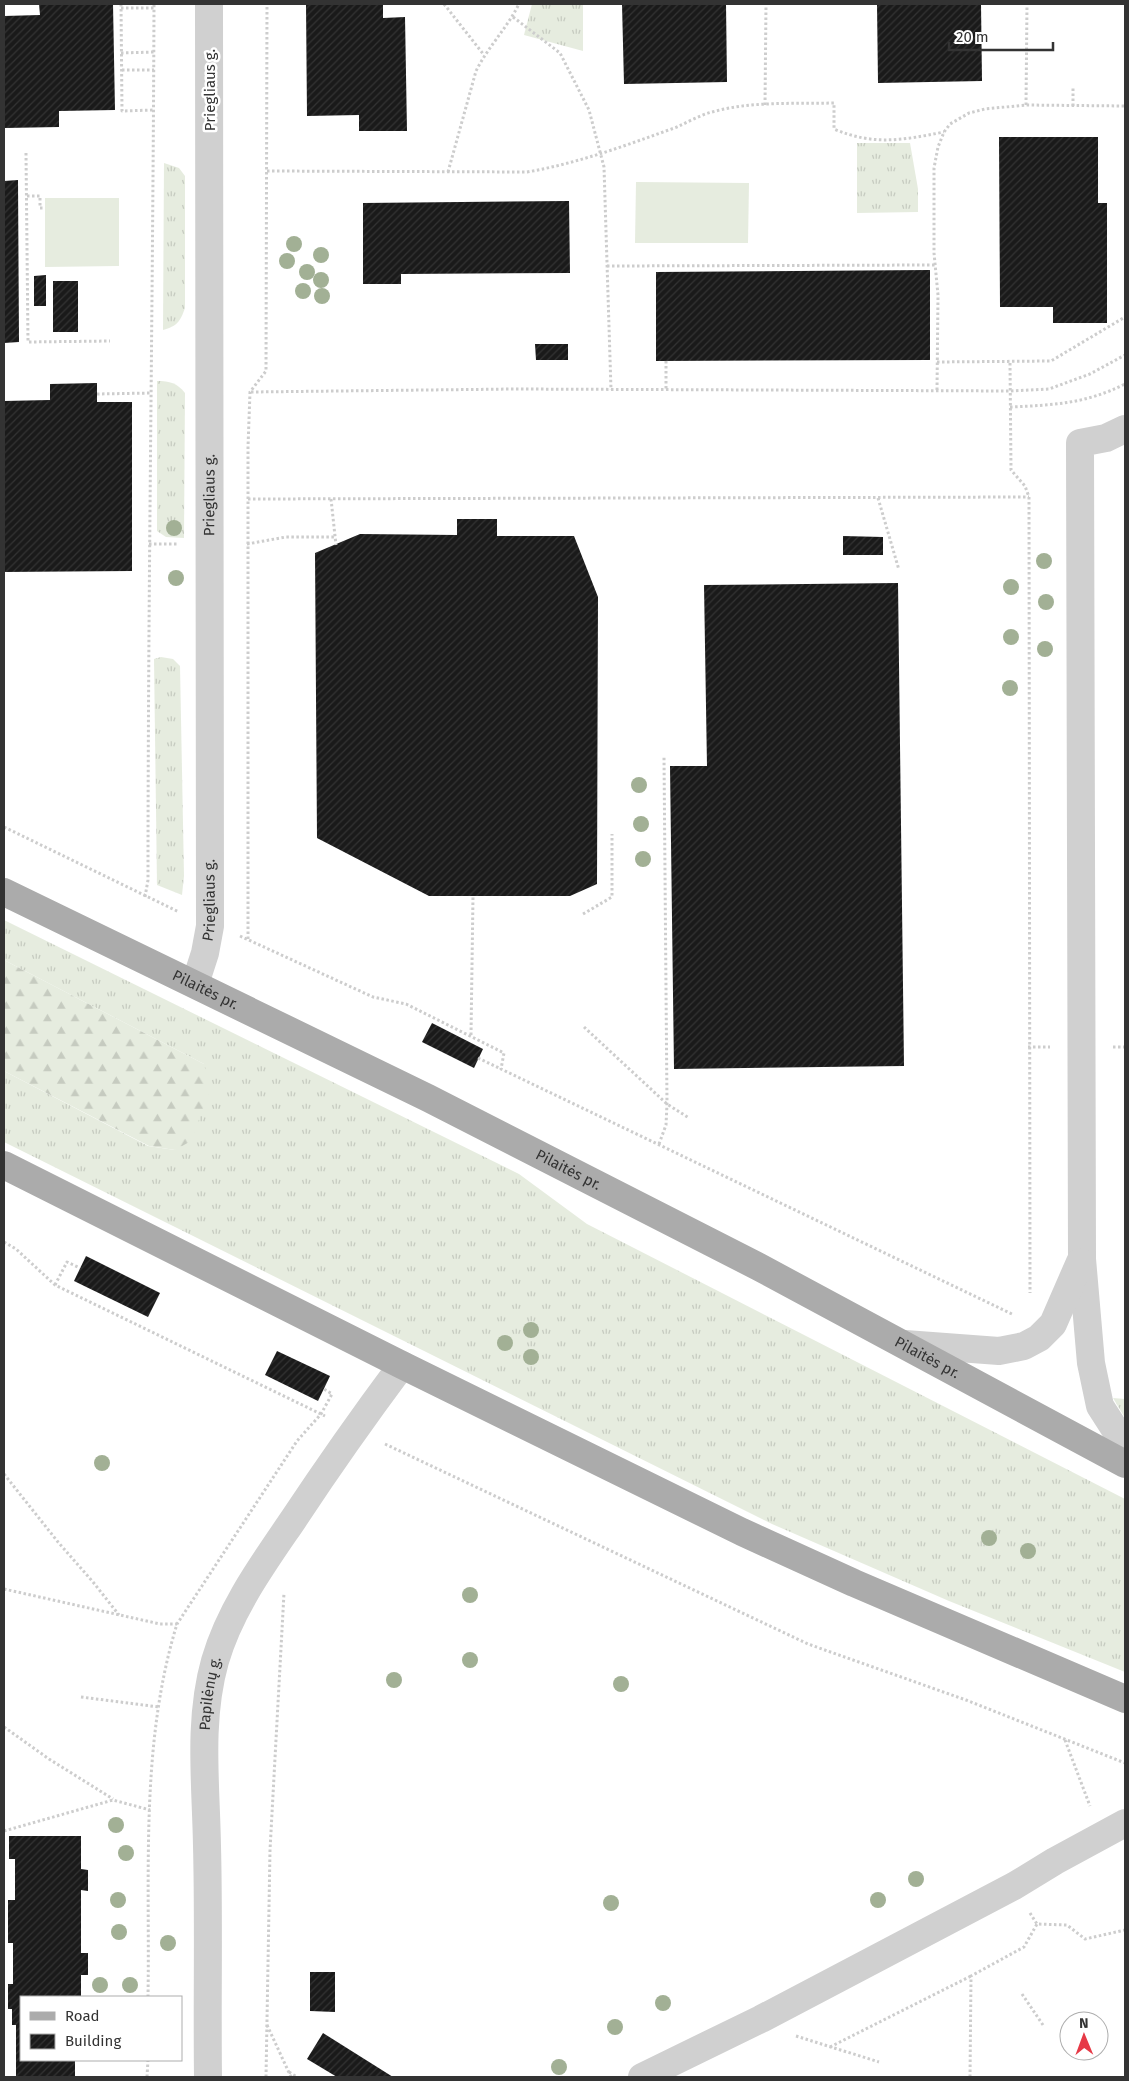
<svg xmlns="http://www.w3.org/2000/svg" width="1129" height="2081" font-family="'Fira Sans',sans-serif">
<defs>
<pattern id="grass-tufts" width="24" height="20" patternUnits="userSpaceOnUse" patternTransform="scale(1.25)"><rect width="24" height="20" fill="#e6ecdf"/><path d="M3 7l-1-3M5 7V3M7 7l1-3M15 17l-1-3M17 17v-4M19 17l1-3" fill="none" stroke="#c6cbc0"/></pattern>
<pattern id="forest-firs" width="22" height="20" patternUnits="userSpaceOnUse" patternTransform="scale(1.25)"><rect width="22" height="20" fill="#e6ecdf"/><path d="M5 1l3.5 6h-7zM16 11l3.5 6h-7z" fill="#c6cbc0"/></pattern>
<pattern id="building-hatch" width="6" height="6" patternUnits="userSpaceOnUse" patternTransform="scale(1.25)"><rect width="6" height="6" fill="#1a1a1a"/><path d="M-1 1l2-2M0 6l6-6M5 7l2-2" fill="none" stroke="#333"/></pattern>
</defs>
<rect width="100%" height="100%" fill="#fff"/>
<g fill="url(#grass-tufts)">
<path d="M532,4H583V51L524,35Z"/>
<path d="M857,143H910L918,189V212L857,213Z"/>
<path d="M164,163L179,168L185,176V308C180,322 177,326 163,330Z"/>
<path d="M157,381C170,381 177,383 185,393L184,538L166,537L157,531Z"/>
<path d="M161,657L173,659L180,666L184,876L182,895L157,885L154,659Z"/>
<path d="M4,920L519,1174L587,1224L1125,1499V1672L949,1601L772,1524L4,1142V1071L148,1146L175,1150L204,1064L4,960Z"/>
<path d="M1113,1398L1125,1399V1418Z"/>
</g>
<path fill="url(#forest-firs)" d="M4,960L204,1064L210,1090L191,1141L175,1150L149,1146L4,1071Z"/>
<g fill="#e6ecdf">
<path d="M636,182L749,183L748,243H635Z"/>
<path d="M119,198V266L45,267V198Z"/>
</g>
<g fill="url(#building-hatch)">
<path d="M39,4H113L115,110L59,111V127L5,128L4,16L40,15Z"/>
<path d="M306,4H383V18L405,17L407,131H359V115L307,116Z"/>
<path d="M622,4H726L727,82L624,84Z"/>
<path d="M877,4H981L982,81L878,83Z"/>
<path d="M999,137H1098V203H1107V323H1053V307H1000Z"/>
<path d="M18,180L19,342L4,343V181Z"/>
<path d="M569,201L570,273L401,274V284H363V203Z"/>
<path d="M930,270V360L656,361V272Z"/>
<path d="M46,275V306H34V276Z"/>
<rect x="53" y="281" width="25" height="51"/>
<path d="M535,344H568V360H536Z"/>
<path d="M97,383V402H132V571L4,572V401L50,400V384Z"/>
<path d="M457,519H497V536H574L598,597L597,884L570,896H429L317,838L315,553L360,534L457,535Z"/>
<path d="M843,536L883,537V555H843Z"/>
<path d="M898,583L904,1066L674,1069L670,766H707L704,585Z"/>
<path d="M432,1023L483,1049L474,1068L422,1042Z"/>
<path d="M86,1256L160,1293L148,1317L74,1281Z"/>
<path d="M277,1351L330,1376L318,1401L265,1375Z"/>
<path d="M9,1836H81V1869L88,1870V1891L81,1890V1953H88V1975H81V1997H21V2060H75V2077H16V2025H12V2009H8V1984H13V1943H8V1900H15V1859H9Z"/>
<path d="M310,1972H335V2012L310,2011Z"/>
<path d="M323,2033L393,2077H337L307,2059Z"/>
</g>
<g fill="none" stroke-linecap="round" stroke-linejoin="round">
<g stroke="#cdcdcd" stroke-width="3" stroke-dasharray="2.5 2.5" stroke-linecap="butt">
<path d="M121,4L122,111L154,110"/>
<path d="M444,4L484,55"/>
<path d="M121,8H154"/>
<path d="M513,17L560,53L589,110L604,167L611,390"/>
<path d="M121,53L154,52"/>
<path d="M122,70H154"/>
<path d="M765,105L766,4"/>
<path d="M1026,105L1027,4"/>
<path d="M1073,106V87"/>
<path d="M26,153L28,342L110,341"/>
<path d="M267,171L527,172C579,163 627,145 677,127C688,122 700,115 712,112C751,101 793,104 834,103V129C874,146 903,140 944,132"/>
<path d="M448,172L476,71C488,47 507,28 519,4"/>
<path d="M27,196H40V208H45"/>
<path d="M607,266L935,265"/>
<path d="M666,361V390"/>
<path d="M937,362L1051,361L1125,317"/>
<path d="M1010,363L1011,470L1025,486L1029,497L1030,1293"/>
<path d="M937,390L938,295L934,253V168L938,147L944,132L950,124L969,113L985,109L1026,105L1125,106"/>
<path d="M251,392L514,389L1010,391L1049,389L1090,374L1125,355"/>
<path d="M97,394L152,393"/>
<path d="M1010,407C1053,405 1085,404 1125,384"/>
<path d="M878,498L899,570"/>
<path d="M248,499L1029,497"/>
<path d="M331,499L336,545"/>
<path d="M149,544H178"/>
<path d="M247,544L286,537H335"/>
<path d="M4,827L179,912"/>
<path d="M145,897L148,880C148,588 153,296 154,4"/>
<path d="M583,914L612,897V834"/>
<path d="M240,936L373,997L406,1004L504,1053L501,1069L1014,1315"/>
<path d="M248,939V447L250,392L266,371L267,4"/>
<path d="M584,1027L667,1104L689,1118"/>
<path d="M471,1035L473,896"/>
<path d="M1028,1047H1050"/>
<path d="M1113,1047H1125"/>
<path d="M478,1058L501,1069"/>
<path d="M659,1144L666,1125L667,1104L664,757"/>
<path d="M4,1242L16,1249L55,1285L325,1416"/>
<path d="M55,1285L67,1262L80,1268"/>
<path d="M385,1444L808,1644L966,1700L1125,1763"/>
<path d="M4,1474L58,1542L93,1582L119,1615"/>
<path d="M4,1589L160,1624H177"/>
<path d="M81,1697L159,1707"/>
<path d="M4,1727L49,1759L113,1799"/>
<path d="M1065,1740L1090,1806"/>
<path d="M4,1831L113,1800L150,1810"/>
<path d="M1030,1913L1037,1924L1067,1925L1085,1939L1125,1930"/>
<path d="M1022,1994L1043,2025"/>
<path d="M148,1997C150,1873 140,1744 177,1624L297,1441L321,1414L332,1394L324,1389"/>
<path d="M267,2025L291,2077"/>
<path d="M796,2036L879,2062"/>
<path d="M830,2047L971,1976"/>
<path d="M289,2072L297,2077"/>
<path d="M147,2077L148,2060"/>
<path d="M266,2077L270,1850L284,1593"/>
<path d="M970,2077L971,1976L1024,1947L1037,1924"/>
</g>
<g stroke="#d0d0d0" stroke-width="28">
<path d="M1125,429L1106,438L1080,443L1082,1259L1091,1363L1100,1406L1125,1445"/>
<path id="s1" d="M195,984L205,953L210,926C207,619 212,311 209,4"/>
<path d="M905,1344L999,1351L1024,1346L1039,1338L1053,1324L1080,1262"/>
<path id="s2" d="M208,2077C207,2000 209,1923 207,1846C206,1784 198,1721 215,1661C230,1609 263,1564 293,1520C328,1467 364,1416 402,1365"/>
<path d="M642,2077L761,2019L1014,1886L1055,1861L1125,1823"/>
</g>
<g stroke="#ababab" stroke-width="28">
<path id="s3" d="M4,892L428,1098L759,1267L1125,1464"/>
<path d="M4,1165L402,1365L742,1532L854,1583L1125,1699"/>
</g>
</g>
<g fill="#a2b095">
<circle cx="294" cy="244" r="8"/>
<circle cx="321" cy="255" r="8"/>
<circle cx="287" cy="261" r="8"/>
<circle cx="307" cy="272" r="8"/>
<circle cx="321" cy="280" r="8"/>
<circle cx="303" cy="291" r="8"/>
<circle cx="322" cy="296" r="8"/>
<circle cx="174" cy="528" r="8"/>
<circle cx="1044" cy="561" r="8"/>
<circle cx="176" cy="578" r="8"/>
<circle cx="1011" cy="587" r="8"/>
<circle cx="1046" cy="602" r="8"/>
<circle cx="1011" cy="637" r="8"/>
<circle cx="1045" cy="649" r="8"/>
<circle cx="1010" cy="688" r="8"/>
<circle cx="639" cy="785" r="8"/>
<circle cx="641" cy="824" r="8"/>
<circle cx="643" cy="859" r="8"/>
<circle cx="531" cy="1330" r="8"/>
<circle cx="505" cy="1343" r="8"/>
<circle cx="531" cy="1357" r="8"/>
<circle cx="102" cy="1463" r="8"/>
<circle cx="989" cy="1538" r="8"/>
<circle cx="1028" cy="1551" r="8"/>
<circle cx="470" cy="1595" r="8"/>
<circle cx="470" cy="1660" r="8"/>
<circle cx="394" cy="1680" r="8"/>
<circle cx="621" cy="1684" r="8"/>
<circle cx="116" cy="1825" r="8"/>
<circle cx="126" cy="1853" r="8"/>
<circle cx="916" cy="1879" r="8"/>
<circle cx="118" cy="1900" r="8"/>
<circle cx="878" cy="1900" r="8"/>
<circle cx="611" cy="1903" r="8"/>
<circle cx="119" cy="1932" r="8"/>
<circle cx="168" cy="1943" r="8"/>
<circle cx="100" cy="1985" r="8"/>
<circle cx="130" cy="1985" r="8"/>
<circle cx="663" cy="2003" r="8"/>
<circle cx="615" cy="2027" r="8"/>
<circle cx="559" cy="2067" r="8"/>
</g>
<g text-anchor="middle" stroke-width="5" stroke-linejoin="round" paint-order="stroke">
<g font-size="15" fill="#333" stroke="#fff">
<text transform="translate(210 90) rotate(-90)" y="5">Priegliaus g.</text>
<text dy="5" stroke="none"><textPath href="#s1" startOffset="491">Priegliaus g.</textPath></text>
<text dy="5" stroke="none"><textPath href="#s1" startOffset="86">Priegliaus g.</textPath></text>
<text dy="5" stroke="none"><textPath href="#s3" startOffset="224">Pilaitės pr.</textPath></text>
<text dy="5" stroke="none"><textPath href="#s3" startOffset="629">Pilaitės pr.</textPath></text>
<text dy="5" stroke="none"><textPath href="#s3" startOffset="1034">Pilaitės pr.</textPath></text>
<text dy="5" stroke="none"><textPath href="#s2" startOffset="384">Papilėnų g.</textPath></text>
</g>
</g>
<rect width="1129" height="2081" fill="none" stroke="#333333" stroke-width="10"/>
<rect x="20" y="1996" width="162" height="65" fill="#ffffff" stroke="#adadad"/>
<rect x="30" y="2012" width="25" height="8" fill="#ababab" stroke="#adadad"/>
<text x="65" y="2021" font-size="15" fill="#333333">Road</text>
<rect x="30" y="2034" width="25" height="15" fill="url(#building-hatch)" stroke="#adadad"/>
<text x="65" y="2046" font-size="15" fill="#333333">Building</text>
<g transform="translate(1084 2036) rotate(359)"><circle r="24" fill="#ffffff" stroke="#adadad"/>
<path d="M0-4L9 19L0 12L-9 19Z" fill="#e63946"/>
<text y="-8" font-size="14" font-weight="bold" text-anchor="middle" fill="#333333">N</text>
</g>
<path d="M949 42v8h104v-8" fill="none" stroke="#333333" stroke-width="2.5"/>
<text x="956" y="42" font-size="15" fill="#333333" stroke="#ffffff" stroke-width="4" paint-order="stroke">20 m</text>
</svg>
